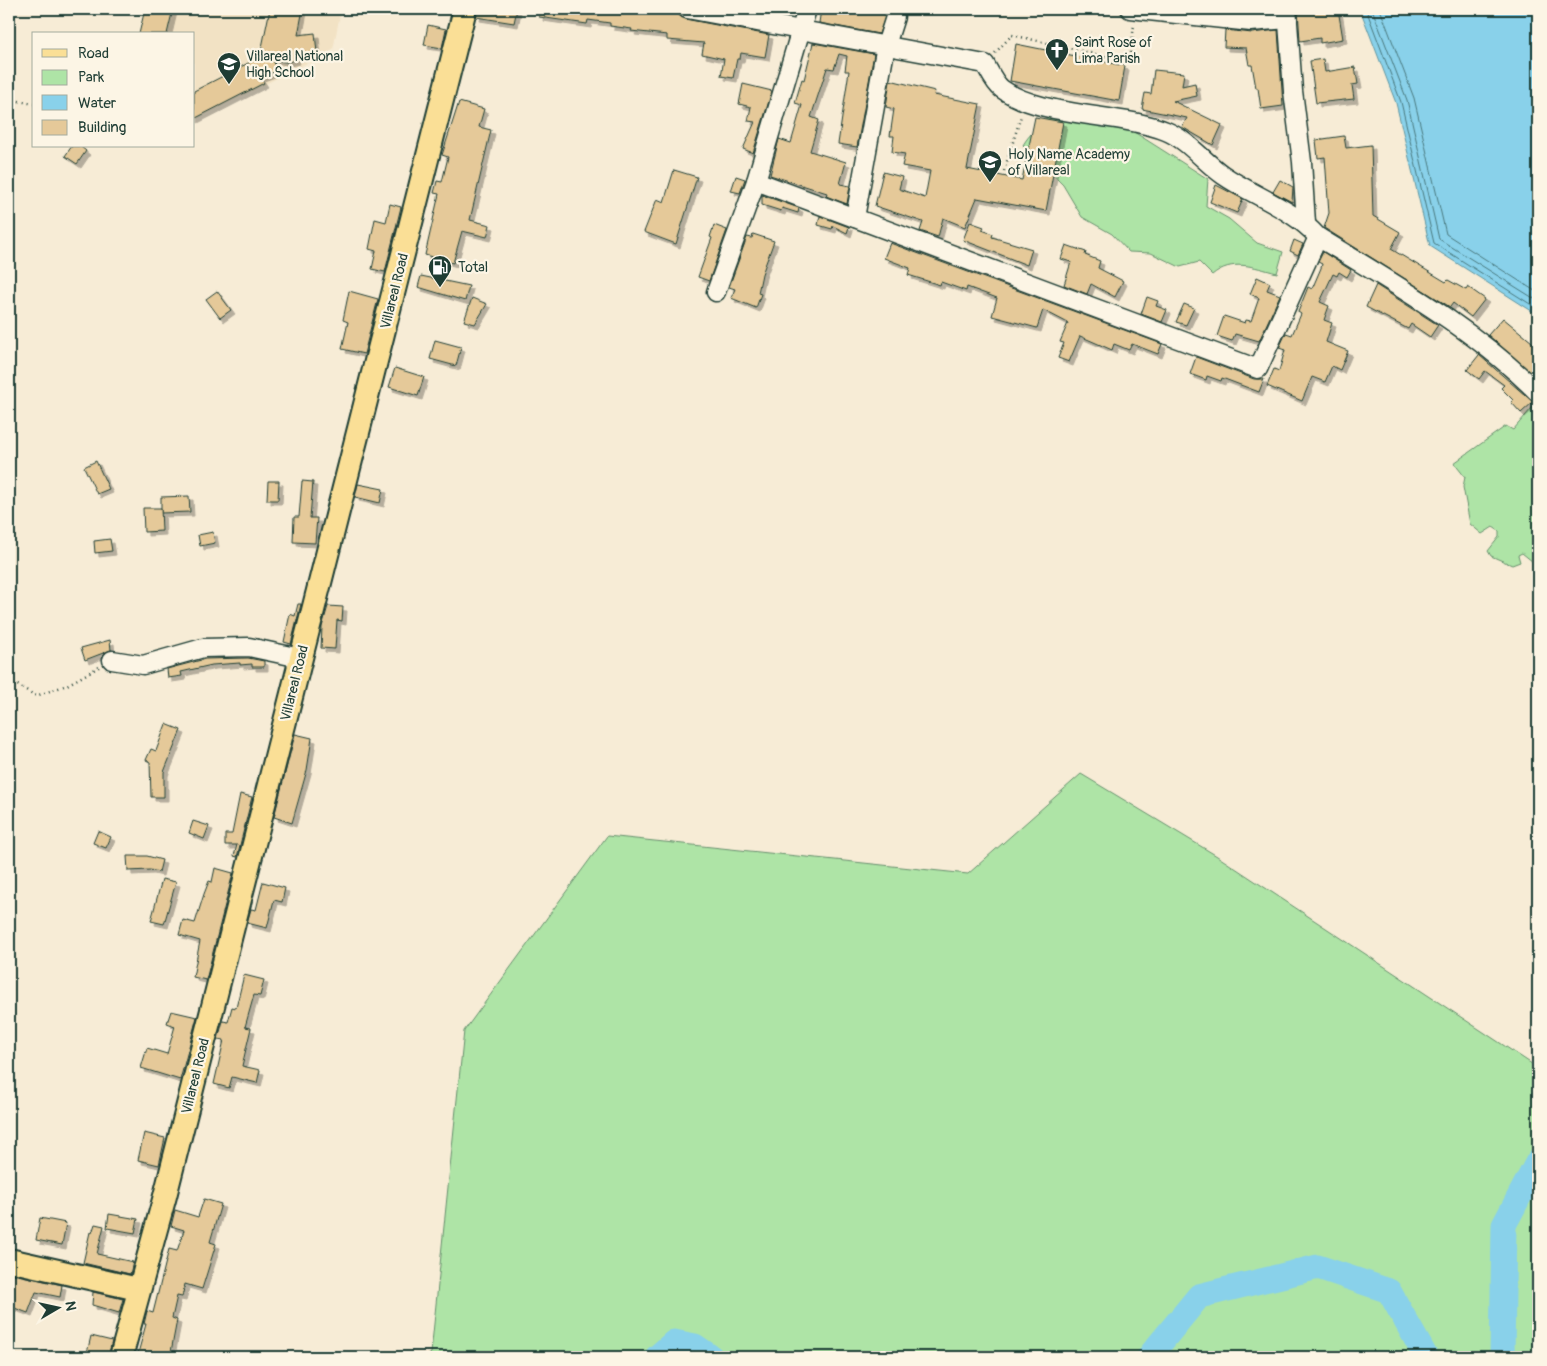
<svg xmlns="http://www.w3.org/2000/svg" width="1547" height="1366" font-family="Pangolin,sans-serif">
<defs>
<filter id="shadow"><feDropShadow dx="4" dy="4" stdDeviation="0" flood-color="#0004"/></filter>
</defs>
<rect width="100%" height="100%" fill="#f7ecd6"/>
<filter id="ink" filterUnits="userSpaceOnUse"><feTurbulence type="fractalNoise" baseFrequency=".02" numOctaves="2"/><feDisplacementMap in="SourceGraphic" scale="10" xChannelSelector="R" yChannelSelector="G"/><feConvolveMatrix kernelMatrix="1 2 1 2 8 2 1 2 1" color-interpolation-filters="sRGB"/></filter>
<g filter="url(#ink)">
<path fill="#f2e2c4" d="M146,9H341L333,50L194,120V34H140Z"/>
<g fill="#aee4a6" stroke="#66906d">
<path d="M1052,111L1112,118L1208,179L1206,206L1229,219L1257,243L1283,252L1277,273C1253,267 1232,258 1212,275L1199,262L1180,267L1151,253L1129,252L1112,234L1082,217L1063,185L1023,145C1031,131 1043,124 1052,111Z"/>
<path d="M1538,401V566L1522,553L1518,555L1520,562L1512,565L1491,556L1488,551L1499,537V531L1493,527L1482,534L1470,524L1463,487L1465,477L1454,463L1506,426L1513,430Z"/>
<path d="M1081,774L1217,856L1538,1068V1357H426L431,1353L464,1031L607,836L968,874Z"/>
</g>
<path fill="#89d1ea" stroke="#5f96a1" d="M1360,9H1538V315L1430,246L1396,103Z"/>
<g fill="none" stroke-linecap="round" stroke-linejoin="round">
<g stroke="#49787d" stroke-width="1">
<path d="M1366,9L1401,102L1434,243L1538,309"/>
<path d="M1372,9L1407,100L1439,239L1538,301"/>
<path d="M1380,9L1414,98L1446,234L1538,293"/>
</g>
<g stroke="#89d1ea" stroke-width="25">
<path d="M657,1357L674,1342L695,1346L711,1357"/>
<path d="M1149,1357L1199,1296L1318,1267L1389,1291L1426,1357"/>
<path d="M1502,1357L1504,1225L1538,1161"/>
</g>
</g>
<g fill="#e5c999" stroke="#1f3d34" filter="url(#shadow)">
<path d="M145,9H173L167,34H139Z"/>
<path d="M270,9H303L298,35L315,33L317,53L295,57L296,60L286,62L273,59L277,71L260,77L264,83L194,119V91L260,57Z"/>
<path d="M478,9H517L514,23L476,17Z"/>
<path d="M540,9H654L677,13L685,19L769,35L765,57L741,53L740,59H737L733,78L721,76L724,59L702,54L704,43L667,40V35L631,31L632,29L610,26V23L588,20L587,24L539,17Z"/>
<path d="M821,9H888L879,34L819,23Z"/>
<path d="M1244,9H1277L1251,11Z"/>
<path d="M1298,9H1338L1343,39L1320,43V38L1300,41Z"/>
<path d="M428,25L446,29L442,48L424,45Z"/>
<path d="M1225,30L1252,33L1278,30L1283,106L1261,109L1258,88H1256L1252,65H1249L1246,48L1224,47Z"/>
<path d="M813,43L874,54L857,147L838,144L849,71H845L847,56L839,54L834,69L827,68L811,117L819,120L810,151L846,162L840,184L850,186L847,204L826,196L827,193L770,175L779,139L791,143L802,105L795,103L802,79L804,80Z"/>
<path d="M1016,44L1125,66L1119,101L1010,81Z"/>
<path d="M1323,59L1325,72L1355,67L1358,84L1352,85L1354,99L1316,103L1310,61Z"/>
<path d="M1154,70L1184,73L1182,86L1195,83L1197,96L1173,101L1222,125L1213,145L1182,127L1187,118L1142,109L1145,93L1151,94Z"/>
<path d="M890,80L935,91L934,95L980,104L967,169L1022,180L1035,117L1063,122L1046,211L977,198L965,227L943,218L938,237L920,231L923,222L875,206L883,172L902,177L899,189L925,198L930,171L902,166L905,154L892,152L894,136H890L894,109L886,107Z"/>
<path d="M743,84L772,91L753,153L743,149L755,122L748,121L751,107L739,104Z"/>
<path d="M459,102L484,109L479,127L491,130L470,220L490,225L487,237L462,231L453,263L425,255L439,194L434,193L437,181L442,182L448,157L442,155Z"/>
<path d="M1344,136L1346,148L1371,145L1373,216L1400,232L1391,249L1446,282L1448,280L1466,290L1468,287L1485,299L1471,317L1453,303L1450,307L1324,228L1329,213L1325,157L1318,158L1316,140Z"/>
<path d="M72,146H80L86,151L77,164L65,156Z"/>
<path d="M674,170L697,177L676,244L644,232L657,199L664,202Z"/>
<path d="M736,176L745,179L740,193L731,191Z"/>
<path d="M1280,180L1293,187L1292,202L1273,192Z"/>
<path d="M1216,185L1243,199L1237,213L1210,202Z"/>
<path d="M762,195L799,208L798,213L782,208L781,211L762,205Z"/>
<path d="M390,204L401,207L385,272L372,269L376,251L369,249L375,219L386,222Z"/>
<path d="M820,216L849,227L847,233L833,226L832,229L818,225Z"/>
<path d="M970,222L984,227L982,230L993,234L992,237L1032,249L1027,265L963,240Z"/>
<path d="M714,225L727,230L709,281L698,277L712,238L710,237Z"/>
<path d="M753,234L774,241L762,274L758,293L761,294L756,308L731,298L735,289L729,287L747,237L752,238Z"/>
<path d="M1294,240L1303,244L1298,255L1290,251Z"/>
<path d="M890,243L1162,344L1158,354L1132,344L1129,350L1114,344L1112,350L1080,336L1069,362L1058,358L1064,343L1060,342L1068,323L1043,310L1037,328L992,316L997,298L967,287L966,291L941,282L940,285L908,275L910,268L884,258Z"/>
<path d="M1066,245L1086,252L1085,255L1100,261L1098,268L1123,281L1115,297L1091,284L1087,294L1064,285L1071,262L1061,259Z"/>
<path d="M1323,252L1351,270L1347,277L1339,272L1337,276L1333,274L1320,302L1329,306L1324,320L1332,323L1326,342L1348,351L1340,370L1332,366L1325,382L1312,377L1302,401L1267,386L1274,369L1279,371L1285,350L1279,348L1286,333L1292,335L1301,314L1298,312L1308,287L1312,289L1321,268L1322,264L1318,262Z"/>
<path d="M421,276L469,286L465,301L418,287Z"/>
<path d="M1257,277L1270,283L1267,290L1280,295L1259,341L1235,334L1232,341L1217,336L1224,316L1245,323L1246,320L1251,321L1259,298L1250,294Z"/>
<path d="M1376,285L1438,325L1430,337L1411,324L1408,329L1366,307Z"/>
<path d="M217,291L231,310L220,318L206,299Z"/>
<path d="M349,291L378,299L364,354L342,349L348,322L343,320Z"/>
<path d="M1147,297L1158,301L1156,306L1167,310L1162,322L1141,314Z"/>
<path d="M472,298L487,304L475,324L464,321Z"/>
<path d="M1184,304L1194,308L1186,325L1176,322Z"/>
<path d="M1503,318L1538,347V379L1488,335Z"/>
<path d="M435,340L461,347L456,366L430,359Z"/>
<path d="M1479,355L1533,402L1521,413L1511,402L1513,400L1501,388L1504,385L1485,371L1479,379L1467,370Z"/>
<path d="M1196,357L1254,379H1264L1259,392L1222,378L1221,381L1207,376L1206,380L1190,374Z"/>
<path d="M395,368L424,377L418,396L389,387Z"/>
<path d="M96,461L109,489L97,494L84,467Z"/>
<path d="M268,481H279L278,500H267Z"/>
<path d="M302,481L313,482L310,518H317L315,543L293,542L294,517H299Z"/>
<path d="M358,484L383,489L380,503L355,497Z"/>
<path d="M189,496L190,512L161,513V497Z"/>
<path d="M143,508H161L162,531L144,532Z"/>
<path d="M213,532L215,543L200,546L198,535Z"/>
<path d="M110,539L112,551L95,553L94,541Z"/>
<path d="M298,604H301L291,644L284,642L290,614L295,616Z"/>
<path d="M328,606L343,607L342,621L337,620L335,649L321,648L322,627Z"/>
<path d="M110,640L111,650L85,660L81,648Z"/>
<path d="M248,658L264,661V667H252V664L240,665V663L212,665L181,672L182,676L168,678L167,669L205,659Z"/>
<path d="M166,724L181,730L164,772V797H151L150,762L146,760L151,749L156,751Z"/>
<path d="M295,734L312,738L307,770L292,823L274,817Z"/>
<path d="M240,794L252,797L237,857L234,856L237,845H225V834H232Z"/>
<path d="M193,821L209,826L204,839L189,833Z"/>
<path d="M98,831L111,837L106,848L93,843Z"/>
<path d="M127,856H147L162,860L159,872L150,870L128,871Z"/>
<path d="M215,868L233,873L206,980L193,977L200,941L179,935L183,920L195,923L204,894L209,881L212,882Z"/>
<path d="M162,879L176,882L164,924L151,921Z"/>
<path d="M263,882L285,888L282,902L274,900L267,928L247,923L251,909L256,910Z"/>
<path d="M244,975L264,980L260,996L254,995L245,1027L251,1028L242,1066L260,1070L257,1083L232,1077L229,1088L214,1084L224,1040L218,1039L223,1021L228,1022L232,1007L236,1008Z"/>
<path d="M171,1011L197,1017L180,1080L141,1068L147,1048L167,1054L175,1026L167,1023Z"/>
<path d="M144,1133L165,1138L159,1165L138,1160Z"/>
<path d="M204,1199L221,1204L210,1242L216,1244L202,1289L185,1284L182,1297L177,1296L172,1318L177,1320L170,1357H137L146,1324H144L147,1311L153,1313L169,1249L177,1251L184,1230L171,1226L175,1210L198,1217Z"/>
<path d="M109,1214L138,1219L135,1233L107,1228Z"/>
<path d="M40,1218L66,1223L62,1245L36,1240Z"/>
<path d="M95,1224L104,1226L97,1254L133,1262L130,1274L83,1263L90,1232L92,1233Z"/>
<path d="M9,1273L62,1285L60,1297L36,1292L28,1313L9,1306Z"/>
<path d="M93,1292L123,1299L119,1313L92,1305Z"/>
<path d="M91,1336L112,1341L108,1357L87,1353Z"/>
</g>
<g fill="none" stroke-linecap="round" stroke-linejoin="round">
<g stroke="#1f3d34" stroke-width="21">
<g id="minor">
<path d="M687,9L985,64C989,71 995,84 1002,89C1040,117 1120,113 1166,131C1188,140 1204,162 1223,175C1255,197 1292,208 1318,237C1394,284 1475,329 1538,393"/>
<path d="M1130,9L1251,22L1288,19"/>
<path d="M1287,9L1293,91L1302,162L1306,223"/>
<path d="M756,181L1258,369L1318,237"/>
<path d="M855,218L886,45L895,17"/>
<path d="M716,292L756,181L807,9"/>
<path d="M112,660L143,665L203,648L249,647L300,658"/>
</g>
</g>
<g stroke="#1f3d34" stroke-width="26">
<g id="major">
<path d="M9,1260L138,1289"/>
<path d="M121,1357L165,1196L465,9"/>
</g>
</g>
<g stroke="#1f3d34" stroke-width="2.5" stroke-dasharray="1 4" stroke-linecap="butt">
<path d="M995,53L1012,35L1130,62L1134,24"/>
<path d="M9,99L34,104"/>
<path d="M1004,171L1021,116"/>
<path d="M9,680L36,696L67,685L99,667"/>
</g>
<use href="#minor" stroke="#fcf5e5" stroke-width="18"/>
<use href="#major" stroke="#fadf96" stroke-width="22"/>
</g>
</g>
<defs>
<g id="church-pin" transform="scale(1.25)"><path d="M0 17L-7.5 6A9.5 9.5 0 1 1 7.5 6Z" fill="#1f3d34" stroke="#fcf5e5"/><path d="M-1.2-6h2.4v3.5h3.3v2.4h-3.3V6h-2.4V-.1h-3.3v-2.4h3.3Z" fill="#fff"/></g>
<g id="school-pin" transform="scale(1.25)"><path d="M0 17L-7.5 6A9.5 9.5 0 1 1 7.5 6Z" fill="#1f3d34" stroke="#fcf5e5"/><path d="M0-5L7-2L0 1L-7-2ZM-4 1L0 2.5L4 1V4Q0 6-4 4Z" fill="#fff"/></g>
<g id="fuel-pin" transform="scale(1.25)"><path d="M0 17L-7.5 6A9.5 9.5 0 1 1 7.5 6Z" fill="#1f3d34" stroke="#fcf5e5"/><path d="M-5.5-6h7V0h2V4h1.3V-2.5L3-4.5l.8-.8L6-3V5H2.5V1h-1V6h-7ZM-4.2-4.7v3.2H.2V-4.7Z" fill="#fff"/></g>
</defs>
<g fill-rule="evenodd">
<use href="#church-pin" x="1057" y="50"/>
<use href="#school-pin" x="229" y="64"/>
<use href="#school-pin" x="990" y="162"/>
<use href="#fuel-pin" x="440" y="267"/>
</g>
<g text-anchor="middle" stroke-width="4.5" stroke-linejoin="round" paint-order="stroke">
<g font-size="14" fill="#1f3d34" stroke="#fcf5e5" text-anchor="start">
<text x="1074" y="47">Saint Rose of<tspan x="1074" dy="16">Lima Parish</tspan></text>
<text x="246" y="61">Villareal National<tspan x="246" dy="16">High School</tspan></text>
<text x="1008" y="159">Holy Name Academy<tspan x="1008" dy="16">of Villareal</tspan></text>
<text x="458" y="272">Total</text>
</g>
<g font-size="14" fill="#1f3d34" stroke="#fcf5e5">
<text transform="translate(394 291) rotate(-76)" y="5">Villareal Road</text>
<text transform="translate(294 683) rotate(-76)" y="5">Villareal Road</text>
<text transform="translate(195 1076) rotate(-76)" y="5">Villareal Road</text>
</g>
</g>
<rect width="1547" height="1366" fill="none" stroke="#fcf5e5" stroke-width="30"/>
<rect x="15" y="15" width="1517" height="1336" fill="none" stroke="#1f3d34" stroke-width="2" filter="url(#ink)"/>
<rect x="32" y="32" width="162" height="115" fill="#fcf5e5" stroke="#a4ab9e"/>
<rect x="42" y="49" width="25" height="8" fill="#fadf96" stroke="#a4ab9e"/>
<text x="78" y="58" font-size="15" fill="#1f3d34">Road</text>
<rect x="42" y="70" width="25" height="15" fill="#aee4a6" stroke="#a4ab9e"/>
<text x="78" y="82" font-size="15" fill="#1f3d34">Park</text>
<rect x="42" y="95" width="25" height="15" fill="#89d1ea" stroke="#a4ab9e"/>
<text x="78" y="108" font-size="15" fill="#1f3d34">Water</text>
<rect x="42" y="120" width="25" height="15" fill="#e5c999" stroke="#a4ab9e"/>
<text x="78" y="132" font-size="15" fill="#1f3d34">Building</text>
<g transform="translate(58 1308) rotate(81)" stroke="#fcf5e5" stroke-width="4" paint-order="stroke">
<path d="M0-4L9 19L0 12L-9 19Z" fill="#1f3d34"/>
<text y="-8" font-size="14" font-weight="bold" text-anchor="middle" fill="#1f3d34">N</text>
</g>
</svg>
